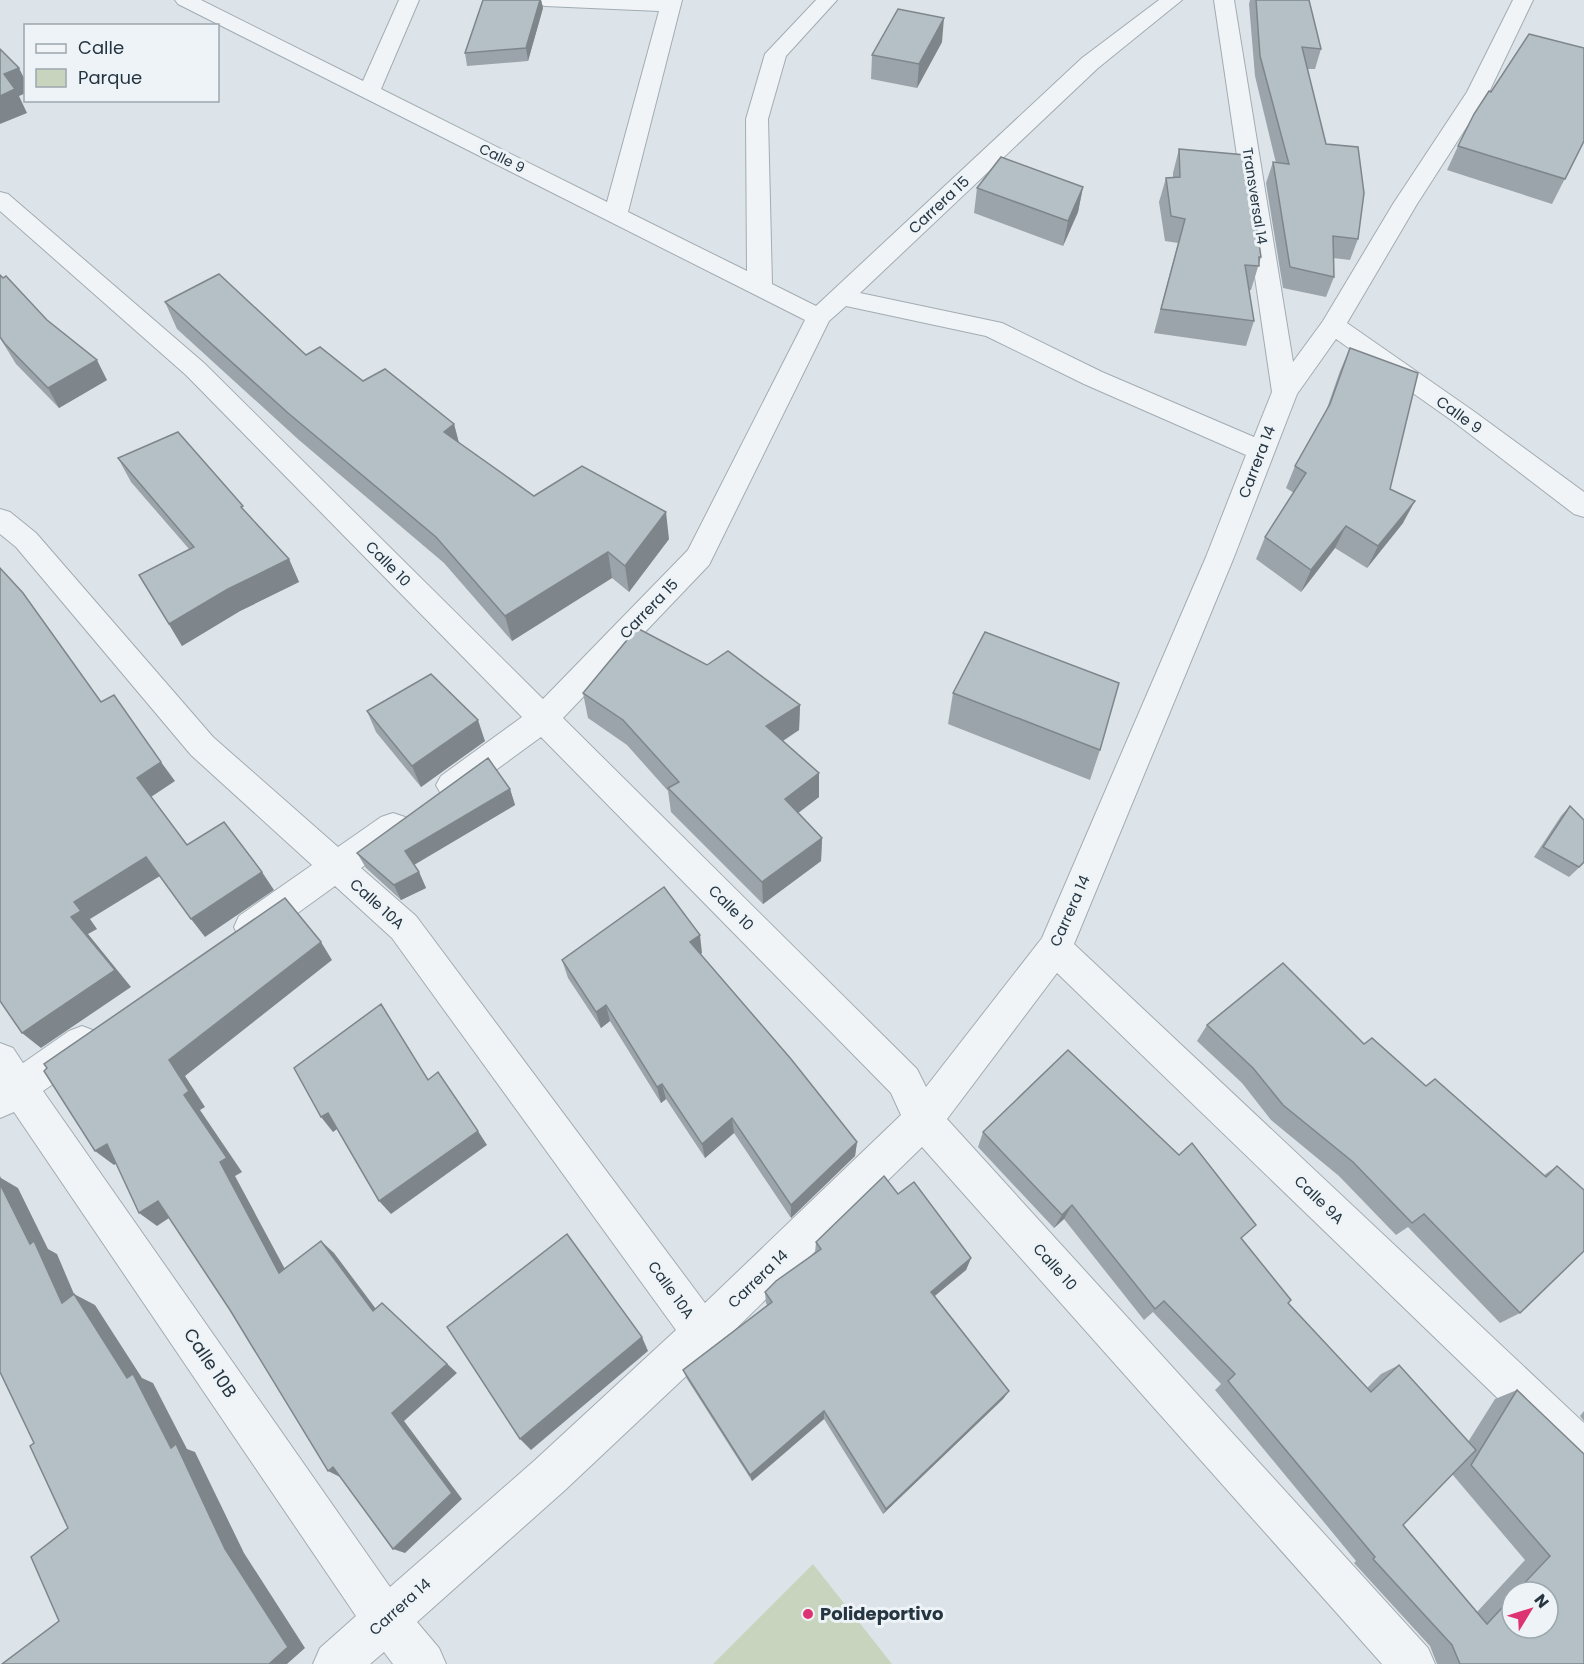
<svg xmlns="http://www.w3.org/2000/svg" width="1584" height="1664" font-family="Poppins,sans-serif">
<rect width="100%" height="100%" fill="#dde4e9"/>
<path fill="#c8d4bd" d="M813,1564L892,1664H713Z"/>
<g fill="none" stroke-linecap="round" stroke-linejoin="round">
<g stroke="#a2acb3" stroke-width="2">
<path id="minor" d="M175,0H201L363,81L399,0H419L381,89L607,202L659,11L545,6L538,4L535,0H682L628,212L747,271L746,119L765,54L816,0H837L786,56L768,119L772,284L816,306L1082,58L1159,0H1182L1098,68L860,293L1002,323L1102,372L1254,437L1272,392L1214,0H1234L1293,362L1323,321L1393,204L1467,92L1513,0H1533L1489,92L1417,204L1347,323L1472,410L1584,492V517L1574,514L1454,422L1336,339L1297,394L1234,557L1074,944L1584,1423V1473L1569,1467L1057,973L947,1119L1428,1648L1435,1664H1382L922,1147L717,1347L564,1491L417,1622L439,1648L446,1664H393L384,1652L370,1664H313L320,1648L356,1616L14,1112L0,1118V1043L13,1048L23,1063L69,1031L82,1026L95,1031L100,1043L95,1055L43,1091L390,1587L534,1461L676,1330L392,938L335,886L263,938L251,942L239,938L234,927L239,916L312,865L191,755L16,547L0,534V509L10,512L36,533L213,737L338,847L381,817L393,813L405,817L409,827L405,837L361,868L416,916L705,1303L901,1115L891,1093L541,737L463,794L452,798L441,794L436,785L441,776L522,717L186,375L0,211V192L8,194L204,363L543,699L688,550L805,320L178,4ZM846,306L986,336L1084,384L1246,455L1206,557L1042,938L926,1087L917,1069L563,718L709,565L829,321Z"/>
</g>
<use href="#minor" fill="#f0f4f7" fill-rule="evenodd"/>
</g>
<g fill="#9ba4aa" fill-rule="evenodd">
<path d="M483,0H541L543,8L528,61L467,66L465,53Z"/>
<path d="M1250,0H1309L1321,49L1315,69H1307L1326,144L1358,239L1350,260L1333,258L1334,277L1326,297L1283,288L1266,183L1273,162L1276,163L1255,76L1249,4Z"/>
<path d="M942,42L917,88L871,79L872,55Z"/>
<path d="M1584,141L1552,204L1447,170L1458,146Z"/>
<path d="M1179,149L1261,257L1251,290H1249L1254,321L1246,346L1154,333L1178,243L1165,241L1159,202L1166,178H1173V173Z"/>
<path d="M1083,187L1078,212L1063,246L974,213L977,188Z"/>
<path d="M0,275L47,320L107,380L59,408L16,364L0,338Z"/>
<path d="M165,302L306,355L454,424L459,443L534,496L669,539L629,592L612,578L512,641L444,563L299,440L177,329Z"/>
<path d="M1350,348L1390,489L1403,523L1367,568L1335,548L1301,592L1256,559L1265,537L1294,493L1286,488L1295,466L1326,411L1340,371Z"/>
<path d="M118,458L246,513L289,559L299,582L240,611L182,646L139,575L189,549L131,482Z"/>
<path d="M707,665L800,705L799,730L783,741L819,773V797L798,813L822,838L821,861L763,904L671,812L668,791L627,745L588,718L583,693Z"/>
<path d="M953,693L1100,750L1090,780L948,724Z"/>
<path d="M367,711L485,741L421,787L376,732Z"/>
<path d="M510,789L515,805L414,865L419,872L426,888L401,900L366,868L357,853Z"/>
<path d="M1570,806L1584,863L1569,877L1534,857L1561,816Z"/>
<path d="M702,953L700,954L857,1142L855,1156L791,1218L734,1133L705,1158L666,1099L661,1103L610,1021L601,1028L568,978L562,960Z"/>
<path d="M1207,1025L1364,1044L1426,1086L1544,1175L1557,1166L1520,1313L1500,1323L1408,1227L1396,1235L1339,1176L1271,1120L1242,1083L1197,1041Z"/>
<path d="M983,1132L1242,1239L1288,1303L1367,1388L1381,1374L1399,1365L1468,1442L1495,1399L1517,1390L1584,1664H1437L1430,1646L1354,1563L1356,1561L1215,1390L1221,1384L1153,1312L1144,1320L1064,1219L1054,1228L978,1147ZM1452,1474L1525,1560L1477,1612L1403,1525ZM1512,1592H1548L1512,1628Z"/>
<path d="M898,1194L971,1258L966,1270L935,1296L1009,1391L1003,1399L883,1514L824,1419L752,1481L687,1379L683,1370L767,1305L766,1303L765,1292L815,1253L816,1242Z"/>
<path d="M1584,1411V1421L1580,1416Z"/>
</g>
<g fill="#7e868b">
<path d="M540,0H541L543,8L528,61L526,48Z"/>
<path d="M944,18L942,42L917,88L919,64Z"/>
<path d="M19,68L26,82V93L19,96L27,113L0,124V96L4,74Z"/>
<path d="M1083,187L1078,212L1063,246L1068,221Z"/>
<path d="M97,360L107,380L59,408L48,388Z"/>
<path d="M454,424L461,451L444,432Z"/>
<path d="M1415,501L1403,523L1367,568L1378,546Z"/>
<path d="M666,512L669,539L629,592L625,566Z"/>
<path d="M1346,526L1335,548L1301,592L1311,570Z"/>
<path d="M608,552L612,578L512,641L505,616Z"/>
<path d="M289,559L299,582L240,611L182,646L169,624L228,589Z"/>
<path d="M800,705L799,730L767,751L766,726Z"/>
<path d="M478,720L485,741L421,787L412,766Z"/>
<path d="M161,762L175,781L151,797L137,778Z"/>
<path d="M819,773V797L785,823V799Z"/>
<path d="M510,789L515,805L412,866L405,851Z"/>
<path d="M822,838L821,861L763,904L762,882Z"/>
<path d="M146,857L160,876L90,919L97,929L88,934L131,987L41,1048L22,1033L71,917L74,902Z"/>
<path d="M262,872L274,890L205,937L191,919Z"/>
<path d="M419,872L426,888L401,900L394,885Z"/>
<path d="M700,935L702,953L692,960L690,942Z"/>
<path d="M321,942L332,960L185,1076L205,1107L200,1110L242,1172L235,1176L293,1284L279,1273L184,1095L169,1060Z"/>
<path d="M606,1005L610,1021L601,1028L596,1012Z"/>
<path d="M662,1084L666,1099L661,1103L657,1087Z"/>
<path d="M328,1113L340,1127L333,1132L321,1117Z"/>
<path d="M732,1118L734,1133L705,1158L702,1144Z"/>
<path d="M478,1131L487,1145L391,1214L379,1201Z"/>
<path d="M857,1142L855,1156L791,1218V1205Z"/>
<path d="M107,1144L125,1158L114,1165L95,1151Z"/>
<path d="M0,1176L1,1178L18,1188L48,1249L57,1254L74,1294L95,1305L142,1378L153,1383L187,1449L195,1452L244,1553L305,1648L287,1664H269L225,1549L171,1448L127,1378L62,1303L0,1189Z"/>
<path d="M158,1201L175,1214L157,1226L139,1213Z"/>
<path d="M1072,1205L1064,1219L1054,1228L1062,1215Z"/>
<path d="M321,1241L334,1253L385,1321L373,1311Z"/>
<path d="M971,1258L966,1270L927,1302L931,1292Z"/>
<path d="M382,1303L457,1373L404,1421L462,1499L405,1553L393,1549L392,1413Z"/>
<path d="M642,1337L648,1351L531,1450L520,1439Z"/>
<path d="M1009,1391L1003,1399L883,1514L886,1509Z"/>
<path d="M824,1411V1419L752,1481L750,1475Z"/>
<path d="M333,1467L342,1478L328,1471Z"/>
</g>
<g fill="#b4bfc6" stroke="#7e868b" stroke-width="1.5">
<path d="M483,0H540L526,48L465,53Z"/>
<path d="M1256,0H1309L1321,49L1302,47L1326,144L1358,147L1364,193L1358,239L1333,236L1334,277L1290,267L1273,162L1289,164L1260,56Z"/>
<path d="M898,9L944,18L919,64L872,55Z"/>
<path d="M1529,34L1584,48V141L1565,179L1458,146L1474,114L1489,91L1491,92Z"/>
<path d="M0,49L19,68L4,74L15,89L0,96Z"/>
<path d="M1179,149L1246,155L1261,257H1259V266L1245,265L1254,321L1161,309L1185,219L1171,216L1166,178L1180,177Z"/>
<path d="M1001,157L1083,187L1068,221L977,188Z"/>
<path d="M219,274L306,355L320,347L363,381L385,369L454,424L444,432L534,496L582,466L666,512L625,566L608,552L505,616L436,537L288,413L165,302Z"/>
<path d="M0,275L3,278L6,276L47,320L97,360L48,388L5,344L0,337Z"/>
<path d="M1350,348L1418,373L1390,489L1415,501L1378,546L1346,526L1311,570L1265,537L1306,473L1295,466L1330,404Z"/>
<path d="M178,432L243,506L241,507L289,559L228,589L169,624L139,575L194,547L118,458Z"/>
<path d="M0,568L23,593L101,702L114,695L161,762L137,778L187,845L224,822L262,872L191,919L146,857L74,902L81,911L71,917L115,970L22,1033L0,1001Z"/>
<path d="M637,628L707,665L728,651L800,705L766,726L819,773L785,799L822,838L762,882L668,788L679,782L623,720L583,693Z"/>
<path d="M985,632L1119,683L1100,750L953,693Z"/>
<path d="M431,674L478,720L412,766L367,711Z"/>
<path d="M488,758L510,789L405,851L419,872L394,885L357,853Z"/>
<path d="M1570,806L1584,820V862L1579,867L1543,847Z"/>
<path d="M664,887L700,935L690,942L791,1059L857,1142L791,1205L732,1118L702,1144L662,1084L657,1087L606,1005L596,1012L562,960Z"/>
<path d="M285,898L321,942L169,1060L189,1091L184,1095L227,1158L220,1162L279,1273L321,1241L373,1311L382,1303L447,1364L392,1413L452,1493L393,1549L333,1467L328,1471L230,1310L158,1201L139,1213L107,1144L95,1151L44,1071L47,1068L44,1064Z"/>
<path d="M1283,963L1364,1044L1372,1038L1426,1086L1435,1079L1546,1177L1557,1166L1584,1190V1251L1520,1313L1424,1214L1412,1223L1353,1162L1283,1105L1253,1068L1207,1025Z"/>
<path d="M381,1004L428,1080L438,1072L478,1131L379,1201L328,1113L321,1117L294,1068Z"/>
<path d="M1068,1050L1179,1155L1192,1143L1256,1225L1241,1238L1291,1300L1288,1303L1371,1392L1399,1365L1476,1450L1403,1525L1487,1624L1512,1597V1628H1548V1592H1516L1550,1556L1471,1465L1517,1390L1584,1454V1664H1460L1452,1645L1373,1559L1375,1557L1228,1381L1235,1374L1164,1301L1155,1309L1072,1205L1062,1215L983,1132Z"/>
<path d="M884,1176L898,1194L914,1182L971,1258L931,1292L1009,1391L886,1509L824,1411L750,1475L683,1370L772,1302L765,1292L776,1281L821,1249L816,1242Z"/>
<path d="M0,1184L30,1244L34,1241L62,1303L74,1294L127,1378L133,1374L171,1448L176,1444L225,1549L288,1647L269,1664H2L59,1621L31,1557L68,1528L30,1446L34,1443L0,1372Z"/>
<path d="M567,1234L642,1337L520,1439L447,1327Z"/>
</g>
<circle fill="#dd3372" stroke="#edf3f6" stroke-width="2" cx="808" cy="1614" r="6"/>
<g text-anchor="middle" stroke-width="6" stroke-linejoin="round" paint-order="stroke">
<g font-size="14" fill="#253541" stroke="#edf3f6">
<text transform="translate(502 158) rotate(26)" y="5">Calle 9</text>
<text transform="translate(1255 196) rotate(81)" y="5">Transversal 14</text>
</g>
<g font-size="15" fill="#253541" stroke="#edf3f6">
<text transform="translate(939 205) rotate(-43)" y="5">Carrera 15</text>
<text transform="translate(1459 415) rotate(36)" y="5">Calle 9</text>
<text transform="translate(1257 462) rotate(-69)" y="5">Carrera 14</text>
<text transform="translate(388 564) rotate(45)" y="5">Calle 10</text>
<text transform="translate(649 609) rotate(-46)" y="5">Carrera 15</text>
<text transform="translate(377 904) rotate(42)" y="5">Calle 10A</text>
<text transform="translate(731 908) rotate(45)" y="5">Calle 10</text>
<text transform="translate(1070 911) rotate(-66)" y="5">Carrera 14</text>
<text transform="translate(1319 1200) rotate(44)" y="5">Calle 9A</text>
<text transform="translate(1055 1267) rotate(48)" y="5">Calle 10</text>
<text transform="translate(758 1279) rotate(-44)" y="5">Carrera 14</text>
<text transform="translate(671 1290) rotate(54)" y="5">Calle 10A</text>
<text transform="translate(400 1607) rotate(-42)" y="5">Carrera 14</text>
</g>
<g font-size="18" fill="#253541" stroke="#edf3f6">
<text transform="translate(210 1363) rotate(56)" y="6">Calle 10B</text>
</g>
<g font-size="18" font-weight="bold" fill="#253541" stroke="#edf3f6" text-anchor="start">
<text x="820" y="1620">Polideportivo</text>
</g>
</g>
<rect x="24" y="24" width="195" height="78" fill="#edf3f6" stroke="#9da7ae" stroke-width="1.5"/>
<rect x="36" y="44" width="30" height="9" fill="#f0f4f7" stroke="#9da7ae" stroke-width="1.5"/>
<text x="78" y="54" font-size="18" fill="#253541">Calle</text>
<rect x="36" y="69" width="30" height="18" fill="#c8d4bd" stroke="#9da7ae" stroke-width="1.5"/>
<text x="78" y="84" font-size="18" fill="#253541">Parque</text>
<g transform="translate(1530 1610) rotate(52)"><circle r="28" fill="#edf3f6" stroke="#9da7ae" stroke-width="1.5"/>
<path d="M0-4.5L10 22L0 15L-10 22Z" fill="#dd3372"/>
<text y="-9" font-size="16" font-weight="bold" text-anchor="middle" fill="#253541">N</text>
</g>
</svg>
